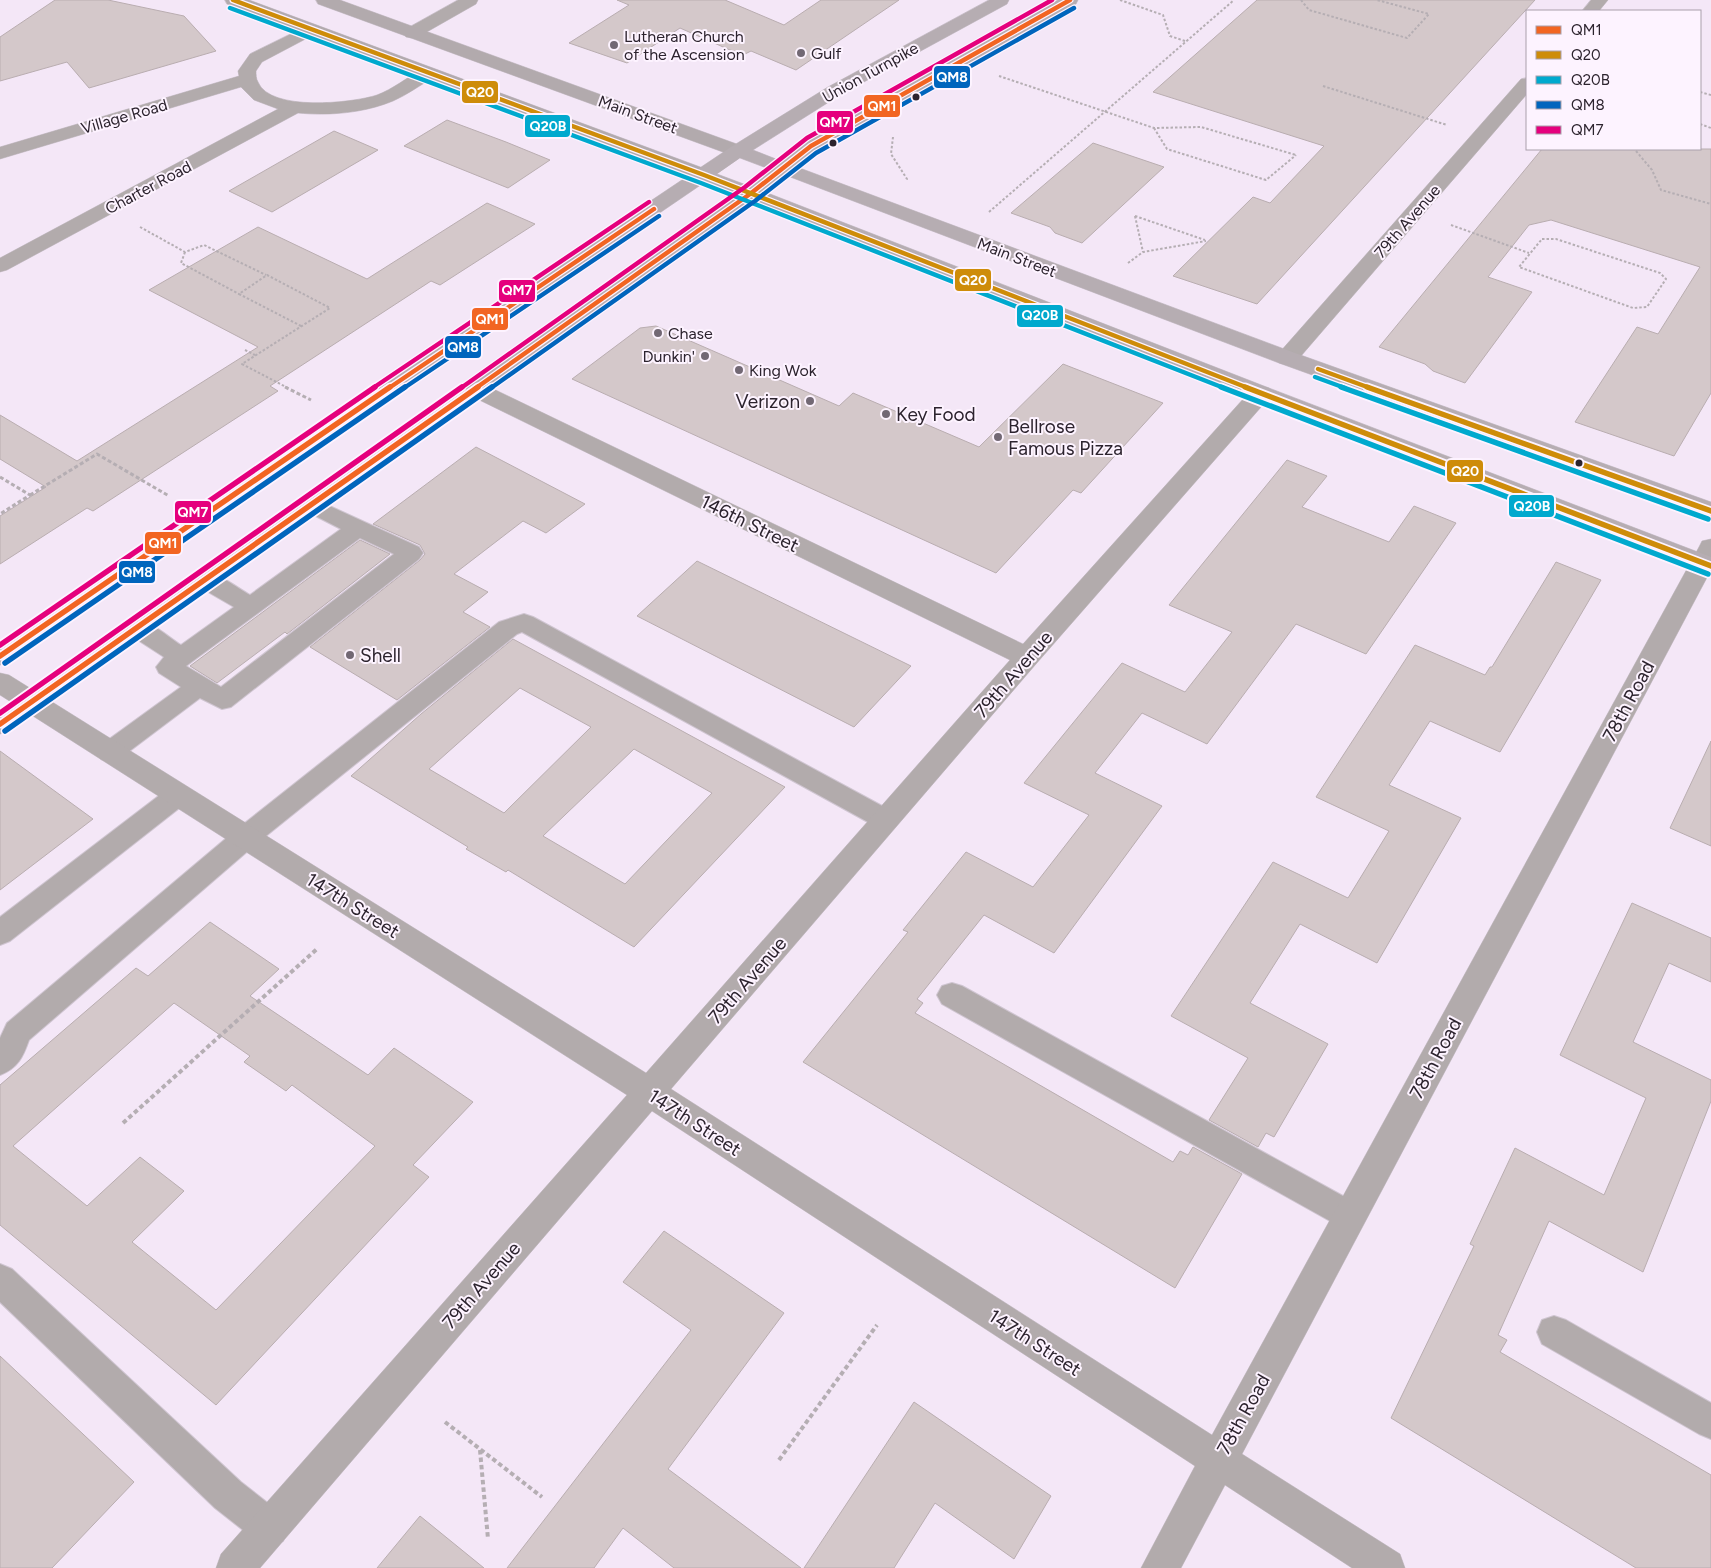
<svg xmlns="http://www.w3.org/2000/svg" width="1711" height="1568" font-family="Figtree,sans-serif">
<rect width="100%" height="100%" fill="#f4e7f7"/>
<g fill="#d4c8ca" stroke="#b9adb0" fill-rule="evenodd">
<path d="M55,0H108L184,16L216,51L89,88L67,62L0,81V37Z"/>
<path d="M617,0H725L784,25L821,0H899L796,70L751,51L745,54L730,50L680,28L627,63L569,43L629,5Z"/>
<path d="M1257,0H1535L1257,304L1173,276L1253,197L1270,203L1324,146L1153,92Z"/>
<path d="M447,120L506,142L550,160L508,188L404,146Z"/>
<path d="M334,131L378,150L272,212L229,191Z"/>
<path d="M1093,143L1164,167L1082,243L1055,233L1050,227L1011,213Z"/>
<path d="M1542,149H1711V393L1674,456L1575,422L1637,327L1658,334L1700,267L1551,220L1529,225L1488,277L1532,292L1465,383L1433,371L1425,364L1379,347Z"/>
<path d="M487,203L535,224L440,285L431,281L270,386L278,391L93,511L87,508L0,564V516L46,487L0,459V415L77,461L258,347L149,290L258,227L367,279Z"/>
<path d="M656,326L839,406L853,393L979,447L1063,364L1163,403L1081,493L1073,490L996,573L572,379L640,328Z"/>
<path d="M476,447L585,504L546,533L523,521L454,574L488,592L463,612L490,627L397,700L310,647L420,560L425,554L420,545L373,524Z"/>
<path d="M1287,460L1327,476L1302,507L1389,542L1414,506L1456,523L1366,654L1296,624L1207,744L1142,713L1095,773L1162,806L1054,953L984,915L917,999L923,1003L915,1013L1173,1162L1180,1151L1188,1155L1193,1147L1242,1174L1175,1288L803,1062L908,932L903,930L966,852L1033,887L1089,815L1024,783L1122,663L1185,692L1232,632L1169,605Z"/>
<path d="M360,540L390,554L287,634L285,632L217,683L190,666Z"/>
<path d="M697,561L911,666L854,727L637,616Z"/>
<path d="M1556,562L1601,580L1500,752L1430,721L1389,785L1461,818L1377,963L1300,924L1250,1003L1328,1044L1274,1137L1266,1133L1258,1147L1209,1120L1248,1058L1171,1016L1273,862L1348,898L1389,831L1316,797L1415,645L1485,675L1490,667H1492Z"/>
<path d="M513,639L785,787L634,947L508,870L506,872L466,849L468,847L351,776L421,714ZM520,688L591,727L504,813L429,769ZM634,749L712,793L625,884L543,836Z"/>
<path d="M1711,741V846L1670,828Z"/>
<path d="M0,751L93,819L0,890Z"/>
<path d="M1632,903L1711,938V982L1669,963L1633,1042L1711,1080V1101L1643,1272L1549,1221L1498,1335L1507,1340L1500,1352L1711,1475V1568H1636L1391,1418L1474,1246L1470,1244L1515,1148L1604,1195L1646,1098L1560,1055Z"/>
<path d="M210,922L279,969L250,996L368,1075L394,1048L473,1102L413,1165L429,1177L216,1405L0,1225V1085L136,968L148,976ZM174,1003L250,1056L244,1062L286,1091L292,1085L375,1146L216,1310L132,1242L184,1191L140,1157L87,1206L13,1146Z"/>
<path d="M664,1231L784,1313L668,1469L801,1568H674L623,1528L594,1568H507L691,1330L623,1282Z"/>
<path d="M0,1356L134,1482L52,1568H0Z"/>
<path d="M914,1402L1051,1496L1014,1559L935,1503L894,1568H804Z"/>
<path d="M420,1516L484,1568H377Z"/>
</g>
<g fill="none" stroke-linecap="round" stroke-linejoin="round">
<g stroke="#cfc5d1" stroke-width="2">
<g id="service">
<path d="M310,497L419,547L423,553L419,559L231,707L222,709L200,698L119,759L110,762L101,759L97,752L101,745L181,687L159,673L156,667L164,657L127,633L124,627L127,621C146,615 165,635 181,645L234,607L196,585L192,579L196,573C214,568 234,586 250,595L341,529L302,509L299,504L302,499ZM360,538L394,554L221,687L186,666Z"/>
<path d="M524,614L533,617L895,813L899,820L895,827L886,830L877,827L522,632L517,634L256,844L29,1040C23,1057 18,1068 0,1075V1038L7,1023L236,830L499,622Z"/>
<path d="M178,785L187,788L191,795L187,802L10,941L0,945V917L169,788Z"/>
<path d="M952,983L962,986L1361,1206L1366,1216L1361,1226L1350,1231L1339,1226L942,1004L937,995L942,986Z"/>
<path d="M0,1264L12,1269L241,1482L283,1515L288,1528L283,1541L270,1546L257,1541L215,1508L0,1302Z"/>
<path d="M1554,1316L1566,1320L1711,1403V1439L1699,1434L1542,1344L1537,1332L1542,1320Z"/>
</g>
</g>
<g stroke="#cfc5d1" stroke-width="1">
<g id="minor">
<path d="M458,0H478L476,4L418,37L412,38L406,37L403,33L406,29Z"/>
<path d="M1591,0H1608L1599,11H1582Z"/>
<path d="M309,25L315,26L318,30L315,34L262,62L256,71C256,74 256,79 258,82C270,112 353,103 377,95C393,89 406,78 421,70L427,69L433,70L436,74L433,78C420,85 407,95 393,101C364,113 329,116 298,113L7,270L0,272V258L278,109L254,100L241,87L0,159V147L239,76L238,71L250,54Z"/>
<path d="M1527,78V94L1295,363L1287,365L1279,363L1276,358L1279,353L1521,79Z"/>
<path d="M473,381L481,383L1023,644L1253,388L1261,386L1269,388L1272,393L1269,398L1036,664L671,1089L1212,1435L1699,547L1702,541L1711,539V570L1242,1454L1400,1554L1405,1568H1352L1225,1485L1181,1568H1141L1195,1466L652,1111L260,1568H216L221,1554L627,1095L0,695V673L9,675L646,1073L1010,660L465,393L462,388L465,383Z"/>
</g>
</g>
<g stroke="#cfc5d1" stroke-width="1">
<g id="secondary">
<path d="M225,0H249L711,171L714,175L711,179L704,181L697,179L227,4Z"/>
<path d="M316,0H340L745,147L747,151L745,155L738,157L731,155L318,4Z"/>
</g>
</g>
<g stroke="#cfc5d1" stroke-width="1">
<path id="primary" d="M989,0H1009L1007,4L840,95L753,150L781,161L804,142L1058,0H1078L1076,4L818,150L797,167L1295,353L1711,502V519L1279,363L785,175L765,192L1269,388L1711,557V574L1253,398L753,201L9,731L0,734V710L737,195L705,182L431,369L9,663L0,665V643L415,359L731,147L828,87ZM740,158L769,169L749,186L717,174Z"/>
</g>
<g stroke="#b5aeb3" stroke-width="2" stroke-dasharray="2.5 2" stroke-linecap="butt">
<path d="M1120,0L1163,15L1170,36L1185,41"/>
<path d="M1301,0L1309,10L1407,38L1429,14L1377,0"/>
<path d="M999,76L1154,128L1201,127L1296,155"/>
<path d="M1323,86L1447,125"/>
<path d="M1700,92L1711,95"/>
<path d="M1700,124L1711,128"/>
<path d="M1154,128L1167,149L1266,180L1296,155"/>
<path d="M893,137L891,154L907,179L906,181"/>
<path d="M1636,151L1652,170L1661,190L1711,204"/>
<path d="M989,212L1234,0"/>
<path d="M1135,216L1205,240"/>
<path d="M1135,216L1143,252"/>
<path d="M1451,225L1529,253"/>
<path d="M140,227L185,252L204,245L266,275"/>
<path d="M1542,239H1556L1660,273L1666,279L1647,307L1633,308L1519,267Z"/>
<path d="M185,252L181,263L239,294"/>
<path d="M1128,263L1143,252L1206,241"/>
<path d="M245,350L255,355"/>
<path d="M288,388L242,364L330,308L267,275L239,294L301,326"/>
</g>
<g stroke="#b5aeb3" stroke-width="3" stroke-dasharray="4 2.5" stroke-linecap="butt">
<path d="M285,387L311,400"/>
<path d="M0,477L30,495L0,514"/>
<path d="M30,495L97,454L169,496"/>
</g>
<g stroke="#b5aeb3" stroke-width="4" stroke-dasharray="4.5 3" stroke-linecap="butt">
<path d="M123,1123L318,948"/>
<path d="M445,1422L542,1497"/>
<path d="M480,1450L488,1539"/>
<path d="M779,1460L877,1325"/>
</g>
<use href="#service" fill="#b2abac" fill-rule="evenodd"/>
<use href="#minor" fill="#b2abac" fill-rule="evenodd"/>
<use href="#secondary" fill="#b2aaad" fill-rule="evenodd"/>
<use href="#primary" fill="#b6adb2" fill-rule="evenodd"/>
<g stroke="#fdf3ff" stroke-width="7">
<g id="bus-1-far1">
<path d="M389,388L654,209"/>
<path d="M476,388L750,194L811,146L1070,0"/>
</g>
</g>
<g stroke="#fdf3ff" stroke-width="9">
<g id="bus-1">
<path d="M0,656L390,387"/>
<path d="M0,724L478,387"/>
</g>
</g>
<g stroke="#fdf3ff" stroke-width="7">
<g id="bus-2-far1">
<path d="M233,0L704,175L1248,388"/>
<path d="M1318,369L1370,388"/>
</g>
</g>
<g stroke="#fdf3ff" stroke-width="9">
<g id="bus-2">
<path d="M1245,387L1711,566"/>
<path d="M1367,387L1711,511"/>
</g>
</g>
<g stroke="#fdf3ff" stroke-width="7">
<g id="bus-3-far1">
<path d="M230,8L701,183L1224,388"/>
<path d="M1315,377L1345,388"/>
</g>
</g>
<g stroke="#fdf3ff" stroke-width="9">
<g id="bus-3">
<path d="M1221,387L1708,574"/>
<path d="M1341,387L1708,519"/>
</g>
</g>
<g stroke="#fdf3ff" stroke-width="7">
<g id="bus-4-far1">
<path d="M404,388L659,216"/>
<path d="M491,388L755,201L816,153L1074,8"/>
</g>
</g>
<g stroke="#fdf3ff" stroke-width="9">
<g id="bus-4">
<path d="M5,663L405,387"/>
<path d="M5,731L492,387"/>
</g>
</g>
<g stroke="#fdf3ff" stroke-width="7">
<g id="bus-5-far1">
<path d="M373,388L649,202"/>
<path d="M461,388L745,187L807,138L1052,0"/>
</g>
</g>
<g stroke="#fdf3ff" stroke-width="9">
<g id="bus-5">
<path d="M0,645L375,387"/>
<path d="M0,713L462,387"/>
</g>
</g>
<use href="#bus-1-far1" stroke="#f26522" stroke-width="4.5"/>
<use href="#bus-1" stroke="#f26522" stroke-width="5.5"/>
<use href="#bus-2-far1" stroke="#ce8c09" stroke-width="4.5"/>
<use href="#bus-2" stroke="#ce8c09" stroke-width="5.5"/>
<use href="#bus-3-far1" stroke="#00a9ce" stroke-width="4.5"/>
<use href="#bus-3" stroke="#00a9ce" stroke-width="5.5"/>
<use href="#bus-4-far1" stroke="#0065bd" stroke-width="4.5"/>
<use href="#bus-4" stroke="#0065bd" stroke-width="5.5"/>
<use href="#bus-5-far1" stroke="#e5007d" stroke-width="4.5"/>
<use href="#bus-5" stroke="#e5007d" stroke-width="5.5"/>
</g>
<g fill="#726874" stroke="#fdf3ff" stroke-width="2">
<circle cx="614" cy="45" r="5"/>
<circle cx="801" cy="53" r="5"/>
<circle cx="658" cy="333" r="5"/>
<circle cx="705" cy="356" r="5"/>
<circle cx="739" cy="370" r="5"/>
<circle cx="810" cy="401" r="5"/>
<circle cx="886" cy="414" r="5"/>
<circle cx="998" cy="437" r="5"/>
<circle cx="350" cy="655" r="5"/>
</g>
<g fill="#2c232e" stroke="#fdf3ff" stroke-width="2">
<circle cx="916" cy="97" r="4.5"/>
<circle cx="833" cy="143" r="4.5"/>
<circle cx="1579" cy="463" r="4.5"/>
</g>
<g text-anchor="middle" stroke-width="4" stroke-linejoin="round" paint-order="stroke">
<g font-size="16" fill="#2c232e" stroke="#fdf3ff" text-anchor="start">
<text x="624" y="42">Lutheran Church<tspan x="624" dy="18">of the Ascension</tspan></text>
<text x="811" y="59">Gulf</text>
<text x="668" y="339">Chase</text>
<text x="695" y="362" text-anchor="end">Dunkin'</text>
<text x="749" y="376">King Wok</text>
</g>
<g font-size="16" fill="#2c232e" stroke="#fdf3ff">
<text transform="translate(870 72) rotate(-29)" y="6">Union Turnpike</text>
<text transform="translate(638 114) rotate(20)" y="6">Main Street</text>
<text transform="translate(124 116) rotate(-16)" y="6">Village Road</text>
<text transform="translate(148 187) rotate(-28)" y="6">Charter Road</text>
<text transform="translate(1407 221) rotate(-49)" y="6">79th Avenue</text>
<text transform="translate(1017 257) rotate(21)" y="6">Main Street</text>
</g>
<g font-size="19" fill="#2c232e" stroke="#fdf3ff" text-anchor="start">
<text x="800" y="408" text-anchor="end">Verizon</text>
<text x="896" y="421">Key Food</text>
<text x="1008" y="433">Bellrose<tspan x="1008" dy="22">Famous Pizza</tspan></text>
<text x="360" y="662">Shell</text>
</g>
<g font-size="19" fill="#2c232e" stroke="#fdf3ff">
<text transform="translate(750 523) rotate(26)" y="7">146th Street</text>
<text transform="translate(1013 674) rotate(-49)" y="7">79th Avenue</text>
<text transform="translate(1628 701) rotate(-62)" y="7">78th Road</text>
<text transform="translate(353 905) rotate(32)" y="7">147th Street</text>
<text transform="translate(747 980) rotate(-49)" y="7">79th Avenue</text>
<text transform="translate(1435 1058) rotate(-62)" y="7">78th Road</text>
<text transform="translate(695 1122) rotate(33)" y="7">147th Street</text>
<text transform="translate(481 1285) rotate(-49)" y="7">79th Avenue</text>
<text transform="translate(1035 1342) rotate(33)" y="7">147th Street</text>
<text transform="translate(1243 1414) rotate(-61)" y="7">78th Road</text>
</g>
</g>
<g stroke="#fdf3ff" stroke-width="2">
<rect x="933" y="65" width="38" height="24" rx="5" fill="#0065bd"/>
<rect x="461" y="80" width="38" height="24" rx="5" fill="#ce8c09"/>
<rect x="863" y="94" width="38" height="24" rx="5" fill="#f26522"/>
<rect x="816" y="110" width="38" height="24" rx="5" fill="#e5007d"/>
<rect x="524" y="114" width="47" height="24" rx="5" fill="#00a9ce"/>
<rect x="954" y="268" width="38" height="24" rx="5" fill="#ce8c09"/>
<rect x="498" y="279" width="38" height="24" rx="5" fill="#e5007d"/>
<rect x="1016" y="304" width="48" height="24" rx="5" fill="#00a9ce"/>
<rect x="471" y="307" width="38" height="24" rx="5" fill="#f26522"/>
<rect x="444" y="335" width="38" height="24" rx="5" fill="#0065bd"/>
<rect x="1446" y="459" width="38" height="24" rx="5" fill="#ce8c09"/>
<rect x="1508" y="494" width="47" height="24" rx="5" fill="#00a9ce"/>
<rect x="174" y="500" width="38" height="24" rx="5" fill="#e5007d"/>
<rect x="144" y="531" width="38" height="24" rx="5" fill="#f26522"/>
<rect x="118" y="560" width="38" height="24" rx="5" fill="#0065bd"/>
</g>
<g font-size="14" text-anchor="middle" font-weight="bold" fill="#fff">
<text x="952" y="82">QM8</text>
<text x="480" y="97">Q20</text>
<text x="882" y="111">QM1</text>
<text x="835" y="127">QM7</text>
<text x="548" y="131">Q20B</text>
<text x="973" y="285">Q20</text>
<text x="517" y="295">QM7</text>
<text x="1040" y="320">Q20B</text>
<text x="490" y="324">QM1</text>
<text x="463" y="352">QM8</text>
<text x="1465" y="476">Q20</text>
<text x="1532" y="511">Q20B</text>
<text x="193" y="517">QM7</text>
<text x="163" y="548">QM1</text>
<text x="137" y="577">QM8</text>
</g>
<rect x="1526" y="10" width="175" height="140" fill="#fdf3ff" stroke="#a9a0ab"/>
<rect x="1536" y="26" width="25" height="8" fill="#f26522" stroke="#a9a0ab"/>
<text x="1571" y="35" font-size="15" fill="#2c232e">QM1</text>
<rect x="1536" y="51" width="25" height="8" fill="#ce8c09" stroke="#a9a0ab"/>
<text x="1571" y="60" font-size="15" fill="#2c232e">Q20</text>
<rect x="1536" y="76" width="25" height="8" fill="#00a9ce" stroke="#a9a0ab"/>
<text x="1571" y="85" font-size="15" fill="#2c232e">Q20B</text>
<rect x="1536" y="101" width="25" height="8" fill="#0065bd" stroke="#a9a0ab"/>
<text x="1571" y="110" font-size="15" fill="#2c232e">QM8</text>
<rect x="1536" y="126" width="25" height="8" fill="#e5007d" stroke="#a9a0ab"/>
<text x="1571" y="135" font-size="15" fill="#2c232e">QM7</text>
</svg>
